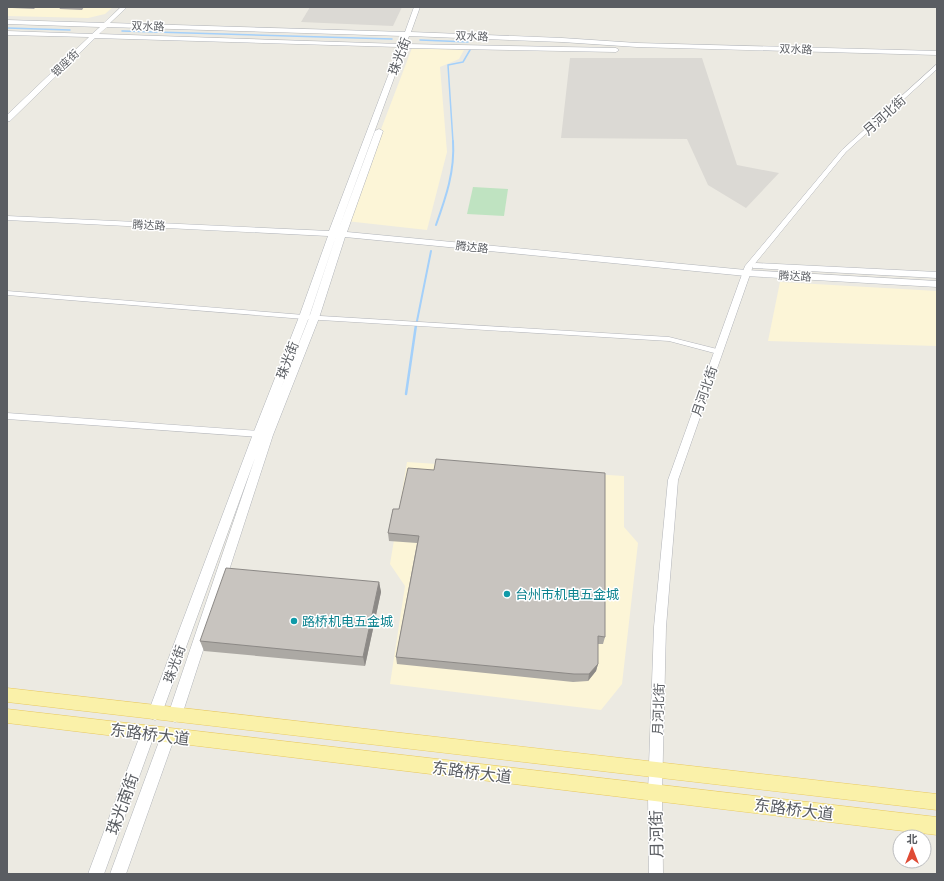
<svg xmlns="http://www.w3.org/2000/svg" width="944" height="881" font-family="'Roboto Condensed','Noto Sans SC',sans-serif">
<rect width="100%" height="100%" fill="#eceae2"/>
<g fill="#fcf5d7">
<path d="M7,7H113L105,14L88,18L7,16Z"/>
<path d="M412,48L464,50L459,59L440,67L447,152L427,230L346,221Z"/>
<path d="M780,282L937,291V346L768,341Z"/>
<path d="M407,462L624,476V527L638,543L622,684L601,710L390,684L405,586L390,564Z"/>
</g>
<g fill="#dbd9d4">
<path d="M310,7H402L393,26L301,22Z"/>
<path d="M570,58H702L737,165L779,173L746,208L708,185L687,139L561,138Z"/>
</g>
<path fill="#bfe3c1" d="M473,187L508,189L504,216L467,214Z"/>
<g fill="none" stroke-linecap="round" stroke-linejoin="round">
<g stroke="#a4d0fa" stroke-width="1.5">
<path d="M7,28L70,30"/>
<path d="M122,31L392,39"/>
<path d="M420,40L468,42"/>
<path d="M453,142L448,65L463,62L470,50"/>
</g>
<g stroke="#a4d0fa" stroke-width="2">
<path d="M436,225C446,197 455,171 453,141"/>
<path d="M416,326L431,251"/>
</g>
<path stroke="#a4d0fa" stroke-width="2.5" d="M406,394L416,325"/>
<g stroke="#b2b4b9" stroke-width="1">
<g id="minor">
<path d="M7,291L304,315L669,337L721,350L722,352L718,354L669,341L304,319L7,295Z"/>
<path d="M7,413L258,431L262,434L258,437L7,419Z"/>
</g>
</g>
<g stroke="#b2b4b9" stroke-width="1">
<path id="tertiary" d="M937,64V69L846,152L753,266L678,480L666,627L662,793L663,874H649L648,793L654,627L668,480L745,266L842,150Z"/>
</g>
<g stroke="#b1b4b9" stroke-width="1">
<g id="secondary">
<path d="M121,7H127L110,23L405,32L414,7H420L411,32L562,38L637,43L937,51V55L637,47L562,42L409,36L406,44L616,48L619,50L616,52L405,48L338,231L375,131L379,129L383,131L347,232L746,270L937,281V287L746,276L345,237L319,318L273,435L182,715L180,720L175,722L170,720L168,715L255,458L162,713L160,718L155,720L150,718L148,713L253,434L299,317L328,236L7,220V216L329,231L399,47L95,38L10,121H7V115L89,37L7,35V31L92,34L100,27L7,24V20L104,23ZM107,27L403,36L400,44L99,34ZM336,236L309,318L280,391L309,317Z"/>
<path d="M756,263L937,272V278L753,268L752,266L753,264Z"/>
<path d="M148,726L153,728L155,733L104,874H88L141,733L143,728Z"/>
<path d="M168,729L173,731L175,736L126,874H110L161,736L163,731Z"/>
</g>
</g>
<g stroke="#e9c95e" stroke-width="1">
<g id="primary">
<path d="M7,688L937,794V810L7,702Z"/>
<path d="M7,709L937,817V835L7,723Z"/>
</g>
</g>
<use href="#minor" fill="#fff" fill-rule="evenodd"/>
<use href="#tertiary" fill="#fff" fill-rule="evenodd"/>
<use href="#secondary" fill="#fff" fill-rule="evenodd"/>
<use href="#primary" fill="#faf1a9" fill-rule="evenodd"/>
</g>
<g fill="#aca9a4">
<path d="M12,7H36L34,9L12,8Z"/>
<path d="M59,7H84L82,10L60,9Z"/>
<path d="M393,509L605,637L603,644H598V664L596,671L588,681L573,682L397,664L396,657L417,543L389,541L388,533Z"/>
<path d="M379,582L381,592L365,666L204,651L200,641Z"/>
</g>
<g fill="#8c8986">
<path d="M379,582L381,592L365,666L363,657Z"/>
<path d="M598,664L596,671L588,681L589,674Z"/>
</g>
<g fill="#c8c4bf" stroke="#8c8986">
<path d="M436,459L605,473V637L598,636V664L589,674H574L396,657L419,536L388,533L393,509H399L408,468L434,470Z"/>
<path d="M226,568L379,582L363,657L200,641Z"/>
</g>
<g fill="#0f9aa8" stroke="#fff" stroke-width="1.5">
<circle cx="507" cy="594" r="4"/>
<circle cx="294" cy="621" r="4"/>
</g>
<g text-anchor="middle" stroke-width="3" stroke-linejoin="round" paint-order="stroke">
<g font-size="11" fill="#5a5d62" stroke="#fff">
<text transform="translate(148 26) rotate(2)" y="4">双水路</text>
<text transform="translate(472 36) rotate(2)" y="4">双水路</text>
<text transform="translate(796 49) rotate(2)" y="4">双水路</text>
<text transform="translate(65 63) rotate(-44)" y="4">银座街</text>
<text transform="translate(149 225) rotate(3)" y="4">腾达路</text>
<text transform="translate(472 247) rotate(6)" y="4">腾达路</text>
<text transform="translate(795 276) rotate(3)" y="4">腾达路</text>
</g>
<g font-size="13" fill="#5a5d62" stroke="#fff">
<text transform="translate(399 56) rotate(-69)" y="5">珠光街</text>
<text transform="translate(884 115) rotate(-42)" y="5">月河北街</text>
<text transform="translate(287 360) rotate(-69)" y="5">珠光街</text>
<text transform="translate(704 391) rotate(-71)" y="5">月河北街</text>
<text transform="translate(174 664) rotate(-70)" y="5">珠光街</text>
<text transform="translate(658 709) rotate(-88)" y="5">月河北街</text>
</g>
<g font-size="13" fill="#0d838f" stroke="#fff" text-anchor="start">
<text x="515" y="599">台州市机电五金城</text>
<text x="302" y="626">路桥机电五金城</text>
</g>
<g font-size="16" fill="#5a5d62" stroke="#fff">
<text transform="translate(150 734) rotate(7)" y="6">东路桥大道</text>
<text transform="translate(472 772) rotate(7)" y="6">东路桥大道</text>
<text transform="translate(122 804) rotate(-70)" y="6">珠光南街</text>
<text transform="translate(794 809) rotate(7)" y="6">东路桥大道</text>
<text transform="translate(656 834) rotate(-91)" y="6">月河街</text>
</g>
</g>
<rect width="944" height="881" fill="none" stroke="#5a5d62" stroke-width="16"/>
<g transform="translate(912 849)"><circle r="19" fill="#ffffff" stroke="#bdbec0"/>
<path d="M0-3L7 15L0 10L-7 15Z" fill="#df4b35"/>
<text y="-6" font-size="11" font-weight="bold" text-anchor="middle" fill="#5a5d62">北</text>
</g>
</svg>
